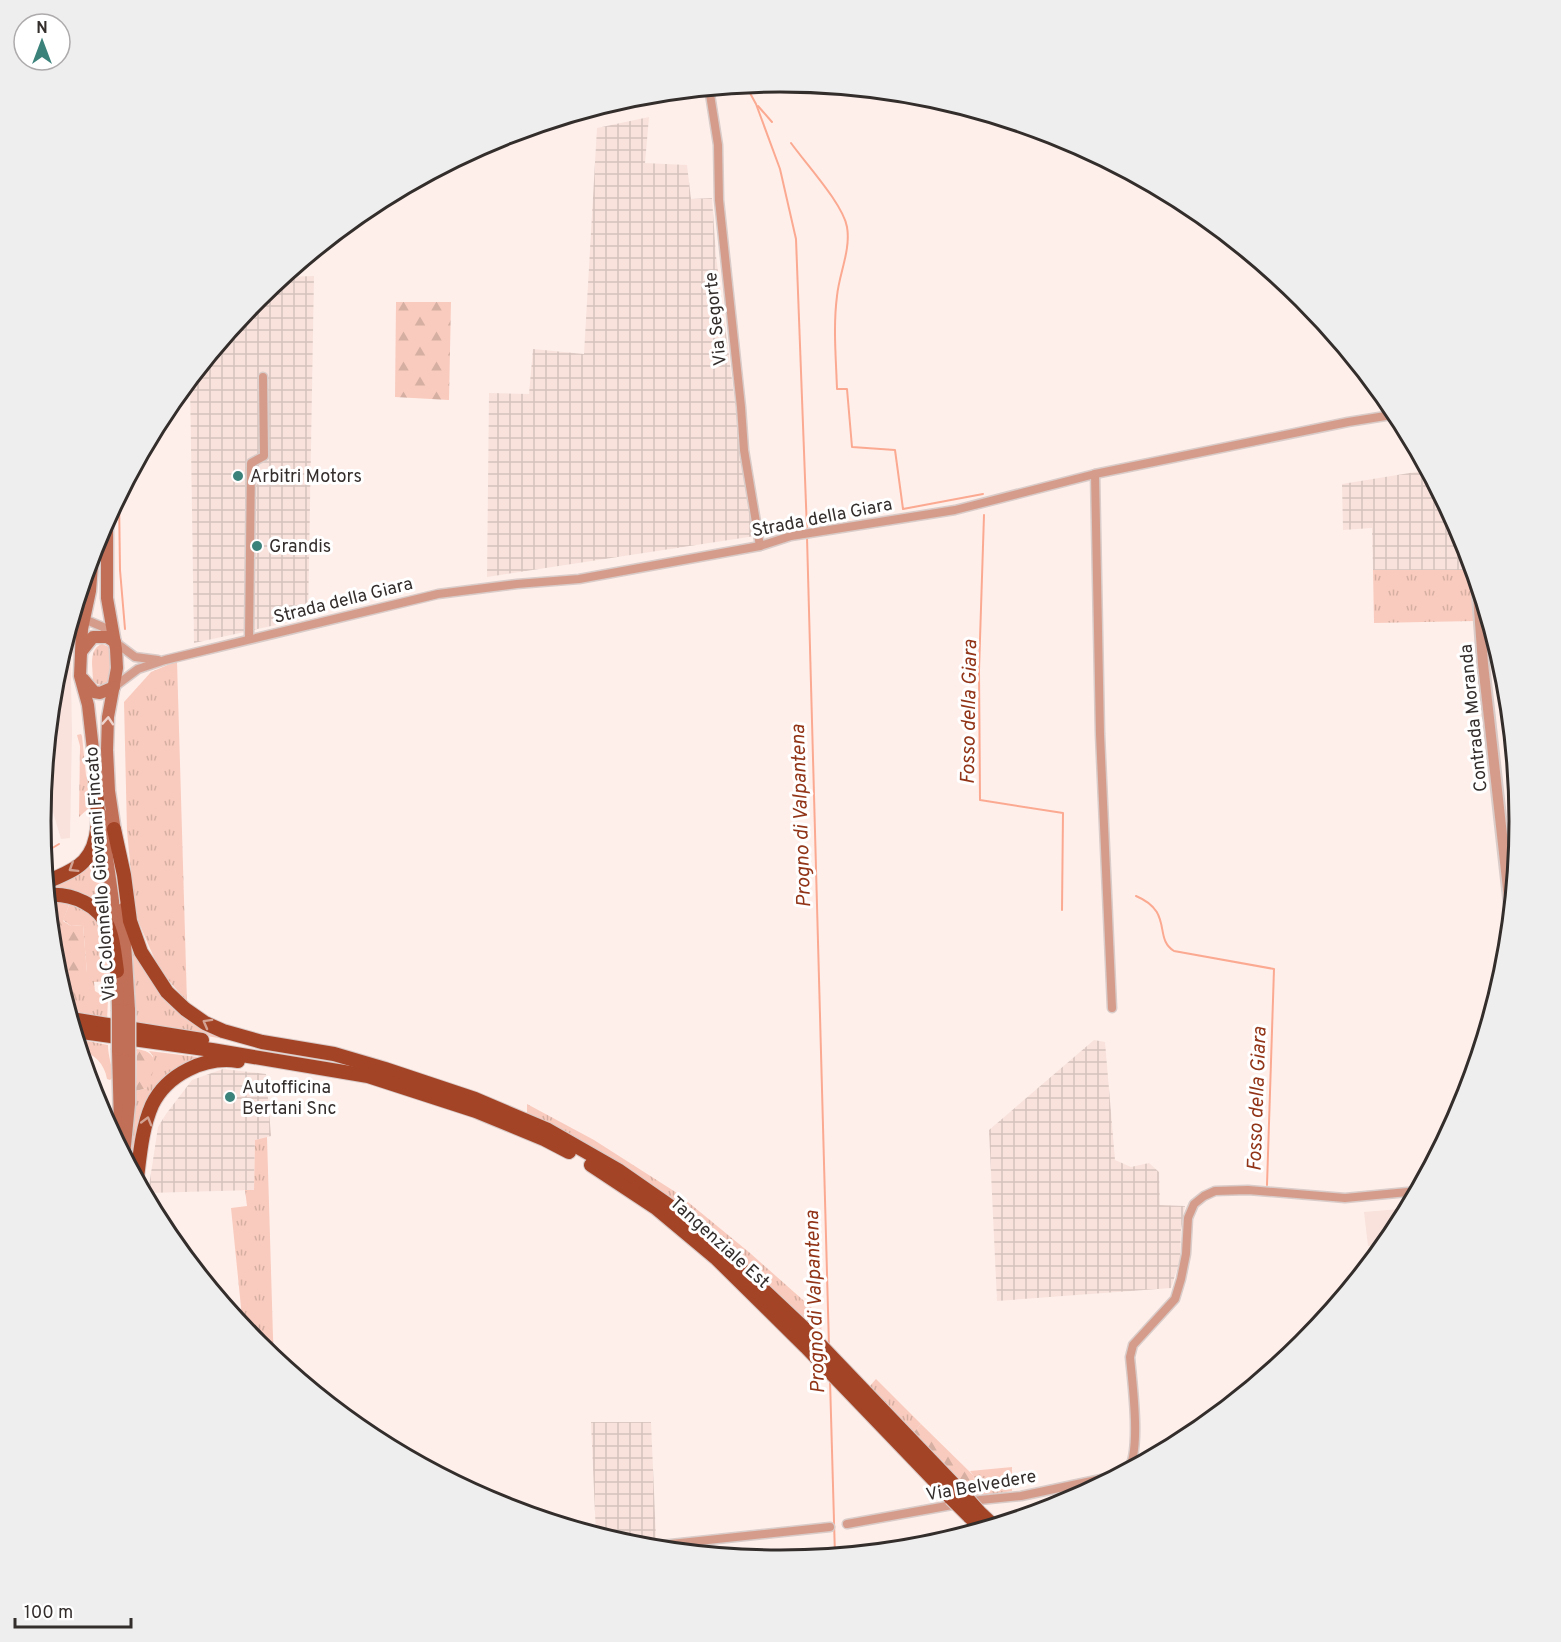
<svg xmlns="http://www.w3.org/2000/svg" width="1561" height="1642" font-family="Overpass,sans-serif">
<defs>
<pattern id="industrial-grid" width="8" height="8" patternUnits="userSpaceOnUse" patternTransform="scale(1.5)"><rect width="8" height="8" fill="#f9e2dc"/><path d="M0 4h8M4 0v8" fill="none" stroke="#d6c2bd"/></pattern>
<pattern id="grass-tufts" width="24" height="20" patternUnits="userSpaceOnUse" patternTransform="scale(1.5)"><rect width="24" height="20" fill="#f9cbbe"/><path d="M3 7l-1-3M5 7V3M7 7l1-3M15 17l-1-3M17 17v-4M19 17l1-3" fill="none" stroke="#d6afa3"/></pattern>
<pattern id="forest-firs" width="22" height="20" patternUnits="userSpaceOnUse" patternTransform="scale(1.5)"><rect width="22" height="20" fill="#f9cbbe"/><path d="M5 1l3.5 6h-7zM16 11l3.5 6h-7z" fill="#d6afa3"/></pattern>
</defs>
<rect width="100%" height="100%" fill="#feefeb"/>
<g fill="#f9e2dc">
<path d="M70,625L72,732L70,838L61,839L44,782L55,676Z"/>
<path d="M1399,1209L1400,1224L1396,1232L1386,1245L1368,1246L1364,1212Z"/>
</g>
<g fill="url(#industrial-grid)">
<path d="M649,117L645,163L687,165L691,199L712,198L716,256L746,488L755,536L487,577L489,393L529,394L533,349L584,354L597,128Z"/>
<path d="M314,276L308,618L194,643L190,380L257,297L283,277Z"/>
<path d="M1428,470L1464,538L1470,556L1471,570H1373L1372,528L1343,530L1342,484Z"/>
<path d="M1094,1040L1105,1042L1115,1160L1131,1167L1149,1163L1159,1172L1160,1205L1185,1206L1181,1230L1180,1260L1171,1288L997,1301L989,1130Z"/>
<path d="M223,1069L266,1074L271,1136L255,1140L254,1190L148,1193L158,1127L166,1114L192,1080Z"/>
<path d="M591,1422H651L656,1538L623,1543L596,1535Z"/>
</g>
<g fill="url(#grass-tufts)">
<path d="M1373,570H1471L1474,621L1374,623Z"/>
<path d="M102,644L109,647C113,658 112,674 108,684C101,686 97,685 93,680C93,667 88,649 102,644Z"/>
<path d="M177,661L187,1002L159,969L135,914L127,831L124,702L151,672Z"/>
<path d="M81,734L82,736L86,775L91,787V806L79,817L80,746L77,735Z"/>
<path d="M101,841L112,919L47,888Z"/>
<path d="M56,900C102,909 109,934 111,977L108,981L94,982L95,991L108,999L107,1021L70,1015L66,1001L70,999L78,982V973H87L83,925L71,926L63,920L69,905L49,904L48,902Z"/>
<path d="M132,939L152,981L236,1041L137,1024Z"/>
<path d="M77,1039L108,1045C108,1056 112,1065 113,1077L110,1080L107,1079C104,1063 95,1055 80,1049Z"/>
<path d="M149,1051L214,1059L162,1088L134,1174L129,1165L136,1091L147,1088L153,1056Z"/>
<path d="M527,1104L594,1140L677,1193L750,1253L821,1316L822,1345L750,1271L527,1118Z"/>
<path d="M267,1137L273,1337L274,1358L257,1344L243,1327L231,1208L247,1206L245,1190H254L255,1140Z"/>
<path d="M876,1379L921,1424L914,1432L869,1387Z"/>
<path d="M1012,1467V1491L975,1497L973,1475L970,1471Z"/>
</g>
<g fill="url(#forest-firs)">
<path d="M396,302H451L449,400L395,397Z"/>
<path d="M56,903L69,905L63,921L71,926L83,925L87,973H78V982H81L80,993L66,1001L55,965L49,904Z"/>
<path d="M137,1049C163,1053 154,1070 147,1088L136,1091Z"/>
<path d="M921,1424L973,1475L975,1497L914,1432Z"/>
</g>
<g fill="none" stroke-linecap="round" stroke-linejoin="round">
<g stroke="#fba991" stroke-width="2">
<path d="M745,84L756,104L780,169L796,239L807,531"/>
<path d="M758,106L772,122"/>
<path d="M791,143C806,164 843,204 847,227C851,250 839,274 837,296C833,327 836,358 837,389H847L852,447L895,450L903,509L983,494"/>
<path d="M119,497L120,570L125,629"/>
<path d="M984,515L979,670L980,800L1063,813L1062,910"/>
<path d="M807,537L829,1347"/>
<path d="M75,611V612"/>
<path d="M44,853L59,844"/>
<path d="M1136,896C1174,912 1153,938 1174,951L1274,969L1267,1185"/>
<path d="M830,1380L835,1556"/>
</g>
<g stroke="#d9ccc9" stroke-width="11">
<g id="minor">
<path d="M709,88L718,145L719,200L741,407L744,450L760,546"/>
<path d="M1095,474L1100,734L1112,1008"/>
<path d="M72,618L84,619L103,627L115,642L135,657L158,660"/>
<path d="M249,639L251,463L264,456L263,377"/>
<path d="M114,687L138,669L165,660L438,594L517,584L579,579L760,546L791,536L955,510L1095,474L1348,422L1398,414"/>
<path d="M1127,1471C1142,1454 1132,1381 1130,1357L1133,1345L1175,1299L1181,1279L1186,1254L1188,1218L1194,1204L1204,1196L1215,1191L1248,1190L1345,1198L1418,1191"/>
<path d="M847,1524L980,1500L1021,1496L1120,1475"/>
<path d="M643,1547L830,1527"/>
</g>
</g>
<g stroke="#d9ccc9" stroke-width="14">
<path id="tertiary" d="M1477,581L1483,664L1511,916"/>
</g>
<g stroke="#d9ccc9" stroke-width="15">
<g id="secondary">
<path d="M107,519V598L116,649L117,668L108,717L107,750L109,791L116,838"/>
<path d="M93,552L90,591L82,629L80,676L88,705L97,785"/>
<path d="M81,652L93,637H107L115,642"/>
<path d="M83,679L94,692L100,693L114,687"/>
<path d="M101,814L113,901L115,940"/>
<path d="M123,909L129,1010"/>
<path d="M117,963L118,1010"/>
<path d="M118,1050L120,1124"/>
<path d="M124,1156L129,1104V1051"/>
</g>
</g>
<g stroke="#d9ccc9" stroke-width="16">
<g id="trunk">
<path d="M114,829L124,875L130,921L141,952L167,992L185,1009L205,1023L223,1031L262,1042L334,1054L385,1069L475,1099L548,1130L618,1170L687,1218L740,1268L806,1330L963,1494"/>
<path d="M47,882C59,876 75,871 84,861C104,840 97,803 95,777"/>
<path d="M48,895C72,893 100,905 109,929C114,942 115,957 117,971"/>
<path d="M71,1019L202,1040"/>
<path d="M75,1031L212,1050L368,1076L476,1111L544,1139L569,1152"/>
<path d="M591,1165L656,1208L717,1259L806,1347L951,1498"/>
<path d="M137,1178C140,1154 142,1128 152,1105C167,1074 205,1056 238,1061"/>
<path d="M978,1511L994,1526"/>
<path d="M969,1516L983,1529"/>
</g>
</g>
<use href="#minor" stroke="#d59c8b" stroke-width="8"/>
<use href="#tertiary" stroke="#d59c8b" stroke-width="10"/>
<use href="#secondary" stroke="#c26f57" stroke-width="12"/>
<use href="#trunk" stroke="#a44427" stroke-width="14"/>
<g stroke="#d9ccc9" stroke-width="15" stroke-linecap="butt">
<g id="secondary-bridge">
<path d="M118,1010V1050"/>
<path d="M129,1010V1051"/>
</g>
</g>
<g stroke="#d9ccc9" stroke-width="16" stroke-linecap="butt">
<g id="trunk-bridge">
<path d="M963,1494L978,1511"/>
<path d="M951,1498L969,1516"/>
</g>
</g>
<use href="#secondary-bridge" stroke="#c26f57" stroke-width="12"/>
<use href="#trunk-bridge" stroke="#a44427" stroke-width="14"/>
</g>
<defs><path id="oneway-chevron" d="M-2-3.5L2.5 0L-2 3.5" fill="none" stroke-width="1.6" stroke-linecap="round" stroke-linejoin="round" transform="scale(1.5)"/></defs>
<use stroke="#edd4cd" href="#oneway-chevron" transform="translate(108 721) rotate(-86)"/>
<g stroke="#d2a293">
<use href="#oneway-chevron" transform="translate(73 868) rotate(148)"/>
<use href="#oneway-chevron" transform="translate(207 1023) rotate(-151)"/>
<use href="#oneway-chevron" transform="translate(147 1121) rotate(-74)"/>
</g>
<g fill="#3b827b" stroke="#fff" stroke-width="2">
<circle cx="238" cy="476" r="6"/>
<circle cx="257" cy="546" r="6"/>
<circle cx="230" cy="1097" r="6"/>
</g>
<g text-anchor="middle" stroke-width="6" stroke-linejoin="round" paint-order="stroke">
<g font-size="18" fill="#332d2c" stroke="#fff">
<text transform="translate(715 319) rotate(-96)" y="6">Via Segorte</text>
<text transform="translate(822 517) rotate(-11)" y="6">Strada della Giara</text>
<text transform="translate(343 600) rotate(-14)" y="6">Strada della Giara</text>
<text transform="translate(1473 718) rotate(-96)" y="6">Contrada Moranda</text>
<text transform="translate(100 874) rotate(-94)" y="6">Via Colonnello Giovanni Fincato</text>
<text transform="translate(720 1242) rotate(42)" y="6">Tangenziale Est</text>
<text transform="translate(981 1485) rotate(-10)" y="6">Via Belvedere</text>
</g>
<g font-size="18" fill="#332d2c" stroke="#fff" text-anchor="start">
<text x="250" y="482">Arbitri Motors</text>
<text x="269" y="552">Grandis</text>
<text x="242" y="1093">Autofficina<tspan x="242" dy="21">Bertani Snc</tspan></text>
</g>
<g font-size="20" font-style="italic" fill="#913417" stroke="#fff">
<text transform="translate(968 712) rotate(-89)" y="7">Fosso della Giara</text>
<text transform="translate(800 816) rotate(-92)" y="7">Progno di Valpantena</text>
<text transform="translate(1256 1099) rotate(-88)" y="7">Fosso della Giara</text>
<text transform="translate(814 1302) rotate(-92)" y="7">Progno di Valpantena</text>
</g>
</g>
<path d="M0 0H1561V1642H0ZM51 821a729 729 0 1 1 1458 0a729 729 0 1 1-1458 0Z" fill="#efeeee" fill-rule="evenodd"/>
<path fill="none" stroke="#332d2c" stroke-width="3" d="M51 821a729 729 0 1 1 1458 0a729 729 0 1 1-1458 0Z"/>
<g transform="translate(42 42)"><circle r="28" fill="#ffffff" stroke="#adabab" stroke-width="1.5"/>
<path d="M0-4.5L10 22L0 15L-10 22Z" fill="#3b827b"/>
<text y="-9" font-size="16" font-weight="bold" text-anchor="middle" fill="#332d2c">N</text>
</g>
<path d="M15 1618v9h116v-9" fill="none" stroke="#332d2c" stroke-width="3"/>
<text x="24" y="1618" font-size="18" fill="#332d2c" stroke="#ffffff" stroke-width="4.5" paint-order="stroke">100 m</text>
</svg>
